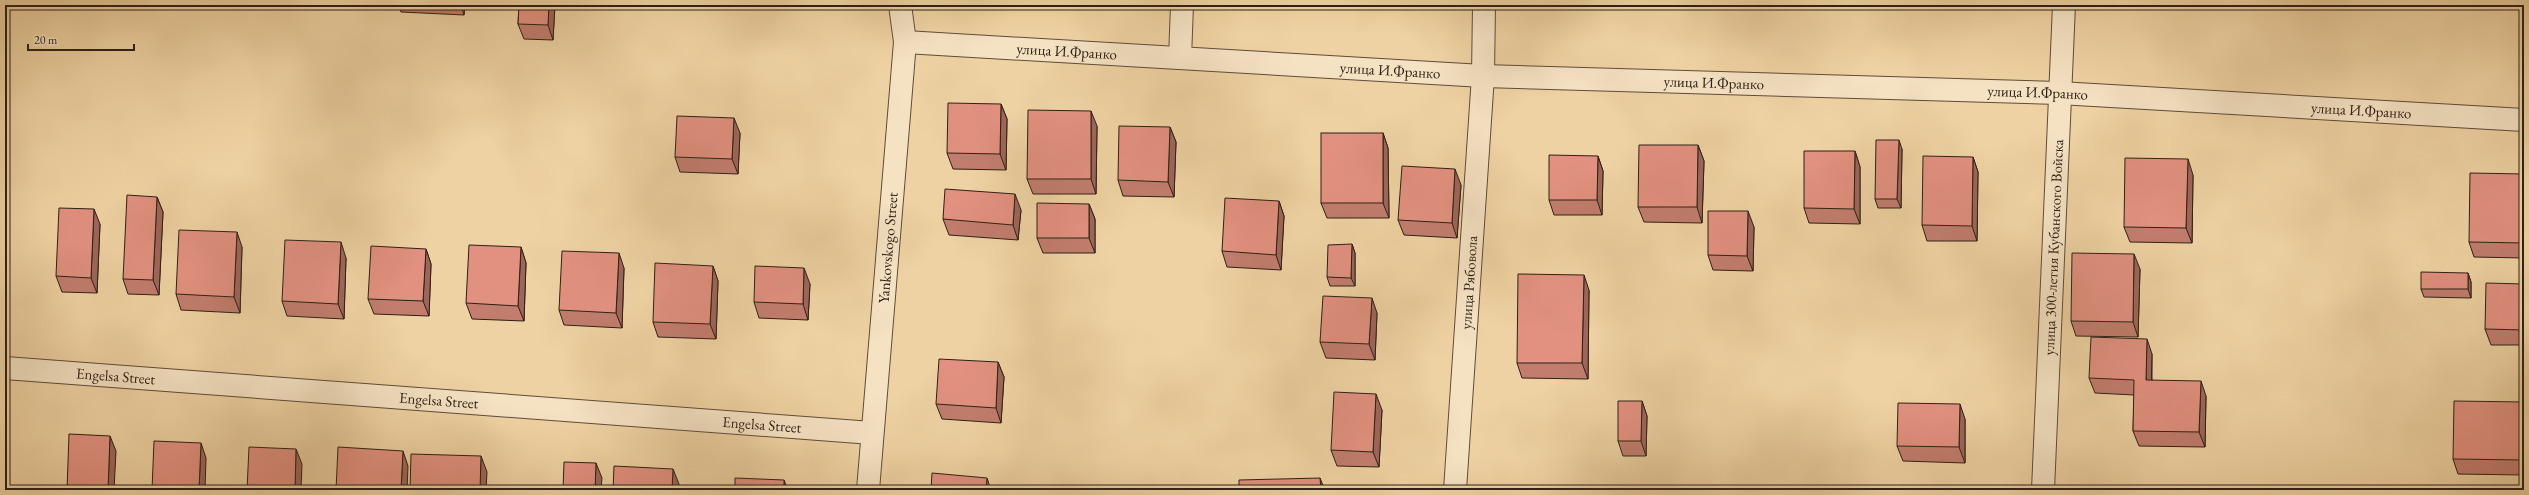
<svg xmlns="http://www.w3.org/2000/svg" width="2529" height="495" font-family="'EB Garamond',serif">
<rect width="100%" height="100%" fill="#efd2a3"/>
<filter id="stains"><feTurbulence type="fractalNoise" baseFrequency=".005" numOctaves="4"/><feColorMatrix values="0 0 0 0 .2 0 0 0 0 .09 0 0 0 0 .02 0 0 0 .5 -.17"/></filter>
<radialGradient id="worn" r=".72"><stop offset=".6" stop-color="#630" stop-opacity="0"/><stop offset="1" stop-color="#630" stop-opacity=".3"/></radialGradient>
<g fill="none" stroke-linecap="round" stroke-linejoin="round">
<g stroke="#5e4c38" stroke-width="24">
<g id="street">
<path id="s1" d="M905,42L1483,76L2059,93L2524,120"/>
<path d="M1180,58L1182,5"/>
<path id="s2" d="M5,368L872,433"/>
<path id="s3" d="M868,490L905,42L900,5"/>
<path id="s4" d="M1455,490L1483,76L1484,5"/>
<path id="s5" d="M2043,490L2064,5"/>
</g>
</g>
<use href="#street" stroke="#f5e2c3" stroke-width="22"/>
</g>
<g fill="#c27d6e" stroke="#2d2015">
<path d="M398,5H465L464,15L401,12Z"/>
<path d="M519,5H555L553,40L524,39L518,24Z"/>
<path d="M1001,104L1007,119L1006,170L953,169L947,153Z"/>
<path d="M1097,126L1096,194H1033L1027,179Z"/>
<path d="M1170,127L1176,142L1174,197L1123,196L1118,180Z"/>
<path d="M740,133L738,174L680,172L675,157Z"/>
<path d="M1383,133L1388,148L1389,218H1327L1321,203Z"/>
<path d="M1698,145L1704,161L1702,223L1644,222L1638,207Z"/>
<path d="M1902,149L1901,208H1878L1875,199Z"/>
<path d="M1855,151L1860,167V224L1809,223L1804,208Z"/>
<path d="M1598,156L1603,171L1602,215H1554L1549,200Z"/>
<path d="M1973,157L1978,172L1977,241H1927L1922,225Z"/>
<path d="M2524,174V258L2474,257L2469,242Z"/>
<path d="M2193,175L2192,243L2130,242L2124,227Z"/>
<path d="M1461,185L1457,238L1404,235L1398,220Z"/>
<path d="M157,197L163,212L159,295L128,294L123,279Z"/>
<path d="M1279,201L1284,216L1281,270L1227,267L1222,251Z"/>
<path d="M1089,204L1095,219V253H1043L1037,238Z"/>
<path d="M1021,210L1018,240L949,235L943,219Z"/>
<path d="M100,224L97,293L62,292L56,276Z"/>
<path d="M1754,227L1753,271L1713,270L1708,255Z"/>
<path d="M1352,244L1355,253V286H1330L1327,277Z"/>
<path d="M242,247L240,313L181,310L176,294Z"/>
<path d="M521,247L526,263L524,321L472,319L466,303Z"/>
<path d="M426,249L431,264L429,316L374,314L368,299Z"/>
<path d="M346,258L344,319L287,316L282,301Z"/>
<path d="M713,266L718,281L716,339L658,337L653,322Z"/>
<path d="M624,268L622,328L564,325L559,310Z"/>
<path d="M2140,269L2138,337L2076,336L2071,321Z"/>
<path d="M2468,273L2471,282V298L2424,297L2421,289Z"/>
<path d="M810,284L808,320L759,318L754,302Z"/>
<path d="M2524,284V345H2491L2485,329Z"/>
<path d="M1589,290L1588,379L1522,378L1517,363Z"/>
<path d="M1377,313L1375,360L1326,358L1320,342Z"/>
<path d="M2152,354V380L2206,396L2205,447L2139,446L2133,431L2134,395L2095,393L2089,378Z"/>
<path d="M998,362L1004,377L1001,423L942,419L936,404Z"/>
<path d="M1642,401L1647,416L1646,456H1623L1618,441Z"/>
<path d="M2524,402V475L2458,474L2453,459Z"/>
<path d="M1382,410L1379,467L1337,466L1331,450Z"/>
<path d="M1965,419V463L1903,461L1897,446Z"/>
</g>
<g fill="#9e665a" stroke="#2d2015">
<path d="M461,5H465L464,15Z"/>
<path d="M549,5H555L553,40L548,25Z"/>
<path d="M1001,104L1007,119L1006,170L1000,154Z"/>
<path d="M1091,111L1097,126L1096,194L1091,179Z"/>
<path d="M734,118L740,133L738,174L732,159Z"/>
<path d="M1170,127L1176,142L1174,197L1168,182Z"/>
<path d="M1383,133L1388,148L1389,218L1383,203Z"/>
<path d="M1899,140L1902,149L1901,208L1897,199Z"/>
<path d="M1698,145L1704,161L1702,223L1697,207Z"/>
<path d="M1855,151L1860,167V224L1854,209Z"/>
<path d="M1598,156L1603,171L1602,215L1597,200Z"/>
<path d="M1973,157L1978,172L1977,241L1972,226Z"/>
<path d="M2188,159L2193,175L2192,243L2186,228Z"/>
<path d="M1455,169L1461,185L1457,238L1452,223Z"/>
<path d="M1015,194L1021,210L1018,240L1013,225Z"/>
<path d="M157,197L163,212L159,295L153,280Z"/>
<path d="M1279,201L1284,216L1281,270L1276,255Z"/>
<path d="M1089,204L1095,219V253L1089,238Z"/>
<path d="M94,209L100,224L97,293L91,278Z"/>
<path d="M1748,211L1754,227L1753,271L1747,256Z"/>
<path d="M5,227L7,234L5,287Z"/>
<path d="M237,232L242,247L240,313L234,297Z"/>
<path d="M341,242L346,258L344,319L338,304Z"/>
<path d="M1352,244L1355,253V286L1351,278Z"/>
<path d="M521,247L526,263L524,321L518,306Z"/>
<path d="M426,249L431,264L429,316L423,301Z"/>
<path d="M619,253L624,268L622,328L616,313Z"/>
<path d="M2134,254L2140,269L2138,337L2133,322Z"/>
<path d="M713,266L718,281L716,339L710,324Z"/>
<path d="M804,268L810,284L808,320L803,304Z"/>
<path d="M2468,273L2471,282V298L2468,289Z"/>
<path d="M1584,275L1589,290L1588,379L1582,363Z"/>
<path d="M1372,298L1377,313L1375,360L1369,344Z"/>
<path d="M2147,339L2152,354L2151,396L2146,380Z"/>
<path d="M998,362L1004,377L1001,423L996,408Z"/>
<path d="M2201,381L2206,396L2205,447L2199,432Z"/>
<path d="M1376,394L1382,410L1379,467L1373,452Z"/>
<path d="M1642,401L1647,416L1646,456L1641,441Z"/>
<path d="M1960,404L1965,419V463L1959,447Z"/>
<path d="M110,436L116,451L114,490H108Z"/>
<path d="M201,443L206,458L205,490H199Z"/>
<path d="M296,449L302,464L301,490H295Z"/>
<path d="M403,451L408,466L407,490H401Z"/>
<path d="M481,456L487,472L486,490H480Z"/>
<path d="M596,463L602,478L601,490H595Z"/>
<path d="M673,469L679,484L678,490H672Z"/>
<path d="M987,478L991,490H986Z"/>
<path d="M1320,478L1325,490H1321Z"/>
<path d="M784,480L788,490H784Z"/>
</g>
<g fill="#e29180" stroke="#2d2015">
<path d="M519,5H549L548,25L518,24Z"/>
<path d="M948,103L1001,104L1000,154L947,153Z"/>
<path d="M1028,110L1091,111V179H1027Z"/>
<path d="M677,116L734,118L732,159L675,157Z"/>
<path d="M1119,126L1170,127L1168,182L1118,180Z"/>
<rect x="1321" y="133" width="62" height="70"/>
<path d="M1876,140H1899L1897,199H1875Z"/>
<path d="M1639,145H1698L1697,207H1638Z"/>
<path d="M1804,151H1855L1854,209L1804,208Z"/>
<path d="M1549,155L1598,156L1597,200H1549Z"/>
<path d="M1923,156L1973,157L1972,226L1922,225Z"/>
<path d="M2125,158L2188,159L2186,228L2124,227Z"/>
<path d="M1402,166L1455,169L1452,223L1398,220Z"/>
<path d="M2470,173L2524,174V243L2469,242Z"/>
<path d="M945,189L1015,194L1013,225L943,219Z"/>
<path d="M127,195L157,197L153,280L123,279Z"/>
<path d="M1225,198L1279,201L1276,255L1222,251Z"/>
<path d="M1037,203L1089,204V238H1037Z"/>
<path d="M59,208L94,209L91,278L56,276Z"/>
<path d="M1708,211H1748L1747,256L1708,255Z"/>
<path d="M179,230L237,232L234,297L176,294Z"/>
<path d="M285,240L341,242L338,304L282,301Z"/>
<path d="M1352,244L1351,278L1327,277L1328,245Z"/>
<path d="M469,245L521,247L518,306L466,303Z"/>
<path d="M371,246L426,249L423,301L368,299Z"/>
<path d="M562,251L619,253L616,313L559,310Z"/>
<path d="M2072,253L2134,254L2133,322L2071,321Z"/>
<path d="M655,263L713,266L710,324L653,322Z"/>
<path d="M755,266L804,268L803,304L754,302Z"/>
<path d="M2421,272L2468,273V289H2421Z"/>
<path d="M1518,274L1584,275L1582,363H1517Z"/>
<path d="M2486,283L2524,284V330L2485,329Z"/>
<path d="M1323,296L1372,298L1369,344L1320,342Z"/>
<path d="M2091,337L2147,339L2146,380L2201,381L2199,432L2133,431L2134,380L2089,378Z"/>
<path d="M939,359L998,362L996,408L936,404Z"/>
<path d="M1334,392L1376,394L1373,452L1331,450Z"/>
<path d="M1618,401H1642L1641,441H1618Z"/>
<path d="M2454,401L2524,402V460L2453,459Z"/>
<path d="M1898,403L1960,404L1959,447L1897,446Z"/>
<path d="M69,434L110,436L108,490H67Z"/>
<path d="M154,441L201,443L199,490H152Z"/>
<path d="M249,447L296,449L295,490H247Z"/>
<path d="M338,447L403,451L401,490H336Z"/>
<path d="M411,454L481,456L480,490H410Z"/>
<path d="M564,462L596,463L595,490H563Z"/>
<path d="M614,466L673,469L672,490H613Z"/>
<path d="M932,473L987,478L986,490H931Z"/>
<path d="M735,478L784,480V490H735Z"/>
<path d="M1320,478L1321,490H1239V480Z"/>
<path d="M2128,486L2232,487V490H2128Z"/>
<path d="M1513,489L1578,490H1513Z"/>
</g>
<g text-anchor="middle" stroke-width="4" stroke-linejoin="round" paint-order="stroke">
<g font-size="15" fill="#2d2015" stroke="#f5e2c3">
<text dy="5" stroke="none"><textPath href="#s1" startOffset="162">улица И.Франко</textPath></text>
<text dy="5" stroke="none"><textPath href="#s1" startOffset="486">улица И.Франко</textPath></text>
<text dy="5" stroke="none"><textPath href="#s1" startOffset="810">улица И.Франко</textPath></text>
<text dy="5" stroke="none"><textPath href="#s1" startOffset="1134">улица И.Франко</textPath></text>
<text dy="5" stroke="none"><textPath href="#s1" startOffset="1458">улица И.Франко</textPath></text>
<text dy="5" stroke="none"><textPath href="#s3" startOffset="243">Yankovskogo Street</textPath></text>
<text dy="5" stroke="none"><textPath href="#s5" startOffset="243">улица 300-летия Кубанского Войска</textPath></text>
<text dy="5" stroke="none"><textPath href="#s4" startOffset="208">улица Рябовола</textPath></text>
<text dy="5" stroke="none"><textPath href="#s2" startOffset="111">Engelsa Street</textPath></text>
<text dy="5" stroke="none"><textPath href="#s2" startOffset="435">Engelsa Street</textPath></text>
<text dy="5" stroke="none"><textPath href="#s2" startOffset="759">Engelsa Street</textPath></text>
</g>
</g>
<rect width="2529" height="495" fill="none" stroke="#efd2a3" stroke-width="20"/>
<rect x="6" y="6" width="2517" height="483" fill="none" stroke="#2d2015" stroke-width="2"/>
<rect x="10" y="10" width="2509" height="475" fill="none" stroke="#2d2015"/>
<path d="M28 44v6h106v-6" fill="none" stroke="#2d2015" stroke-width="2"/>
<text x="34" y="44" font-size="12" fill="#2d2015" stroke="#f5e2c3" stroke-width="3" paint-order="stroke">20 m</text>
<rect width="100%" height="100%" filter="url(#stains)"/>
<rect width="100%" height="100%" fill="url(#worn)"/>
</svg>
